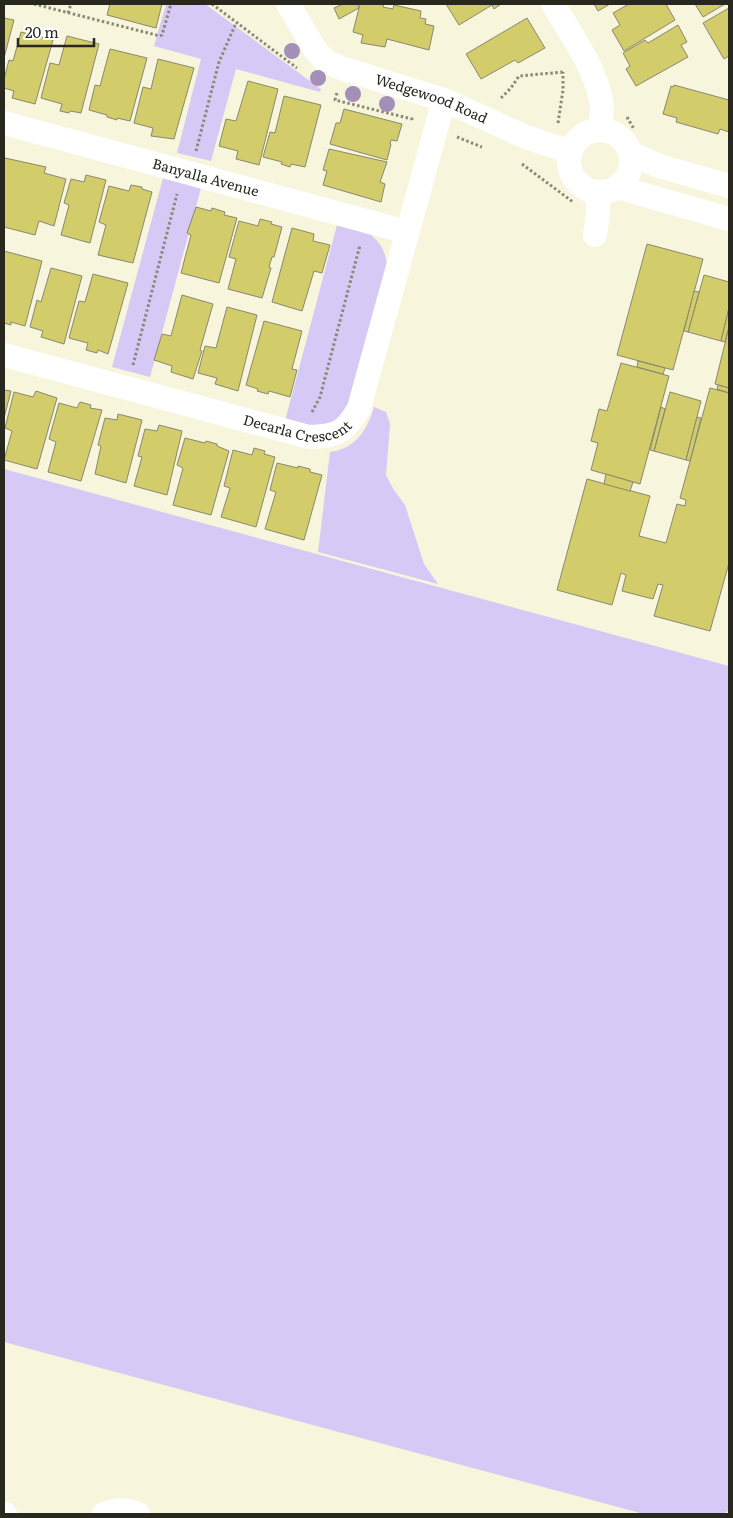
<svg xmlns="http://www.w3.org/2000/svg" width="733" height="1518" font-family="Literata,serif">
<rect width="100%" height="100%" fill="#f7f6dc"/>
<g fill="#d6c9f5">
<path d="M166,4H205L321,89L320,92L236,69L211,161L177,153L201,59L154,46Z"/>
<path d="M163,178L201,188L150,377L112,367Z"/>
<path d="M337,225L371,235C381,243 385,252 387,264L347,413L344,418L320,428L285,421Z"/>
<path d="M374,407L386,412L390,424L386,475L394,490L405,505L424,564L438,584L318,552L330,452C355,449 367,431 374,407Z"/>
<path d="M4,469L729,666V1510L724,1514H644L4,1342Z"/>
</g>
<g fill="#d2cc6b" stroke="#898870">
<path d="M110,4H162L156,28L107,15Z"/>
<path d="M343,4H357L359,8L339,19L334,8Z"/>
<path d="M360,4H384L383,7L393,9L394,5L421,11L420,18L426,19L425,24L434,26L429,50L387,39L385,47L361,43L363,35L353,32Z"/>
<path d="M446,4H501L494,9L492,5L459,25Z"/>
<path d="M594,4H610L598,11Z"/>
<path d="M629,4H666L675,20L624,51L612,30L620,25L613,13Z"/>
<path d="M695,4H725L703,17Z"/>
<path d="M729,8V56L724,59L703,23Z"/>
<path d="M4,18L14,20L4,58Z"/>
<path d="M527,18L545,48L518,63L515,60L481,79L466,54Z"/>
<path d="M678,25L687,42L681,45L688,57L636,86L626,69L630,66L623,53L645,40L648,43Z"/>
<path d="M21,32L53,40L35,104L12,98L14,91L4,88V79L9,60L13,61Z"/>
<path d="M67,36L99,44L81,113L70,111L69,113L60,111L62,104L41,98L50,63L59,65Z"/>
<path d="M110,49L147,58L130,121L117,118V120L107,117V115L89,110L95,85L100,86Z"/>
<path d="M158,59L194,68L174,139L151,136L153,128L134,123L143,87L151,89Z"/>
<path d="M248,81L278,89L259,165L236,159L238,151L219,146L226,119L236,121Z"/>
<path d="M674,85L729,100V132L720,129L718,134L676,122L677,118L663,114L671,86L673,87Z"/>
<path d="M284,96L321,105L305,167L291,164L290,167L281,164L282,162L263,157L270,132L275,133Z"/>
<path d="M344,109L402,124L397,141L391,140L390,144H391L387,160L330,144L336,123H340Z"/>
<path d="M329,149L387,162L380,182L385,184L381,202L323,185L327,171L323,170Z"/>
<path d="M5,158L46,167L44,173L66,179L54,226L39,221L35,235L4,227V162Z"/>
<path d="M86,175L106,180L90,243L61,235L69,205L64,203L71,179L84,182Z"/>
<path d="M131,185L142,187V189L152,192L133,263L98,255L106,225L99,222L109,186L129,191Z"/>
<path d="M196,207L211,211L212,208L225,212L224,215L237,218L219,283L181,273L191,235L187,233Z"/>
<path d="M260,219L272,222L271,224L282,227L274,257H272L269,267L271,268L262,298L228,289L236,259L229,257L239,221L258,226Z"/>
<path d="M292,228L314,234L313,241L330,245L322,273L314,271L302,311L272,302Z"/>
<path d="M647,244L703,259L673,370L617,355Z"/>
<path d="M4,251L42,261L25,326L11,322V325L4,323Z"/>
<path d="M51,268L82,276L64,344L41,337L43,331L30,327L37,300L41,302Z"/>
<path d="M93,274L128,283L108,354L98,350L97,353L86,350L88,343L69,338L79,301L85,302Z"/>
<path d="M704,275L729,282V308L721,341L688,332Z"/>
<path d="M694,291L699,292L688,332L684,331Z"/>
<path d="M182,295L213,304L200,350L202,351L193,379L171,372L172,366L154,360L162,334L171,336Z"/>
<path d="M227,307L257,315L238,391L215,384L217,378L198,373L205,346L216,348Z"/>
<path d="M729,308V327L725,342L721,341Z"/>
<path d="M264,321L302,331L292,369L297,370L290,397L269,391L268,394L257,391L258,389L246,385Z"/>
<path d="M729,327V388L715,384Z"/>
<path d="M638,361L665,368L663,374L637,367Z"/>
<path d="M621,363L669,376L640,484L591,470L598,443L591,441L599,409L607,411Z"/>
<path d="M718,385L729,388V393L717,389Z"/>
<path d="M710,388L729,393V563L710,631L654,616L663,585L658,584L653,599L622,591L626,575L621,573L612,605L557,590L587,479L650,496L639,536L666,543L677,504L685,506L686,500L680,498Z"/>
<path d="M4,390L11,391L4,418Z"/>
<path d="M36,391L57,398L37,469L4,460L12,431L5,428L14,392L33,397Z"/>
<path d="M670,392L701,401L686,460L654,451Z"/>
<path d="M80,402L91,405L90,408L102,410L81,481L48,472L56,442L49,439L59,403L77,408Z"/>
<path d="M661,407L665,409L654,451L650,450Z"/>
<path d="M118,414L142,420L126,483L95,474L101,446L98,445L105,418L117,420Z"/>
<path d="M697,417L701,418L690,461L686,460Z"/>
<path d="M159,425L182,431L167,495L134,486L142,457L138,456L145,429L157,431Z"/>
<path d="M185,438L205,443L206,441L217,444V446L229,451L211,515L173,505L183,468L177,465Z"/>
<path d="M254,448L265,451L264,454L275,457L256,527L221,517L230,488L224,486L233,450L252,455Z"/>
<path d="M277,463L298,468V466L310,469V472L322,475L304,540L265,529L276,492L270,490Z"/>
<path d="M606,474L633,482L630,491L604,484Z"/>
</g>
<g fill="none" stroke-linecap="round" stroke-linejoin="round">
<g stroke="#898977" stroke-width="3" stroke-dasharray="2.5 2.5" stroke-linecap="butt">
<path d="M34,4L160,36L162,35L171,4"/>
<path d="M212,4L297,68"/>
<path d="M68,13L71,4"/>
<path d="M337,93L335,100L412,119L413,121"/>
<path d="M501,98L511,88L519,76L563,72"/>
<path d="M627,117L634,129"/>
<path d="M558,123L563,90V72"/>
<path d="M457,137L482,147"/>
<path d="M196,151L219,62L236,23"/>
<path d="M522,164L573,202"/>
<path d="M133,365L177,194"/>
<path d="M312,412L320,397L360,245"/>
</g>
<g stroke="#fff" stroke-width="24">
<path id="s1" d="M288,4L314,48L325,61L344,69L444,100L526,137L571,152"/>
<path d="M553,4C571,35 597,69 602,106C602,114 601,122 601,130"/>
<path id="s2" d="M4,123L407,232"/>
<circle cx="600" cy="161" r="31"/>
<path d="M630,153L659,166L729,186"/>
<path d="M617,187L729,219"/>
<path d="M595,235L598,213V192"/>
<path id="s3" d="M4,355L309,437C337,436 345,433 359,408L444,100"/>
<path d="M4,1514H5"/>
<path d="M104,1514C116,1509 127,1509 138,1514"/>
</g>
</g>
<g fill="#a48fb8">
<circle cx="292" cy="51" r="8"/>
<circle cx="318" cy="78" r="8"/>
<circle cx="353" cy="94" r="8"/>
<circle cx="387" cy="104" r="8"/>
</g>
<g text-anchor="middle" stroke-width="4" stroke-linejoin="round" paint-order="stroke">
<g font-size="14" fill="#28281e" stroke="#fff">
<text dy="5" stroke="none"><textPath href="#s1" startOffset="181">Wedgewood Road</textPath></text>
<text dy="5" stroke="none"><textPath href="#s2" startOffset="209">Banyalla Avenue</textPath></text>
<text dy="5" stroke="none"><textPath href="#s3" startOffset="304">Decarla Crescent</textPath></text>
</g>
</g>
<rect width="733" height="1518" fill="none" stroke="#28281e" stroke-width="10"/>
<path d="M18 38v8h76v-8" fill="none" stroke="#28281e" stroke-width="2.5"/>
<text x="25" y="38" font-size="15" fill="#28281e" stroke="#ffffff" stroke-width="4" paint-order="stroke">20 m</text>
</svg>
